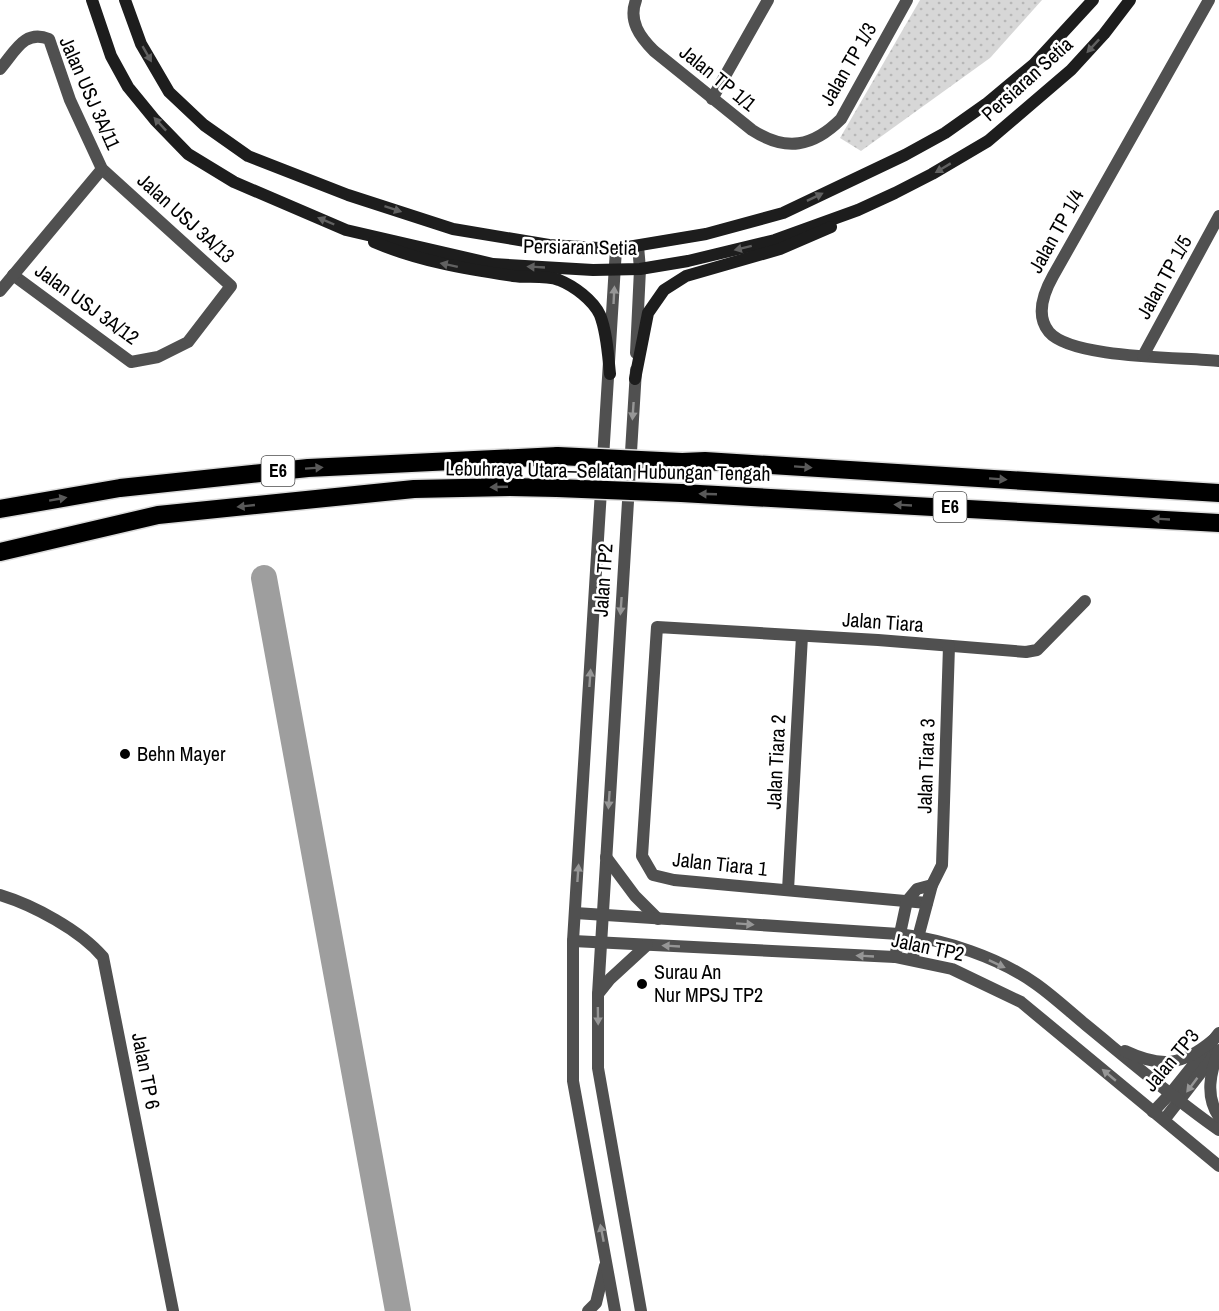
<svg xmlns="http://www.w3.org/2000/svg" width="1219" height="1311" font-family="'Archivo Narrow',sans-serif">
<defs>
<pattern id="park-dots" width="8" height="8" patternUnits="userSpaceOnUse" patternTransform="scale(1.5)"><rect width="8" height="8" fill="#d7d7d7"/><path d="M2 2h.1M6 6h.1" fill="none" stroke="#b7b7b7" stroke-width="1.8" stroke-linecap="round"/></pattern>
</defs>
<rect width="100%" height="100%" fill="#fff"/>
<path fill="url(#park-dots)" d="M920,0H1042L990,58L861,151L840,138Z"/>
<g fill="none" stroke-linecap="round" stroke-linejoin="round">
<path stroke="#9e9e9e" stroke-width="26" d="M264,578L398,1311"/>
<g stroke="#dbdbdb" stroke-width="21">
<g id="motorway">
<path d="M682,462L705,461L1219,493"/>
<path d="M681,493L1219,523"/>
<path d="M0,509L120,488L308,468L558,456"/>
<path d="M0,552L158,515L414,489L510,487L557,488"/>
</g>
</g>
<g stroke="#505050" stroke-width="12">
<path d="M636,0C628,21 640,37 654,51L752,130C786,152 813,147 841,119L907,0"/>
<path d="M1209,0L1053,276C1044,292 1035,315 1049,332C1072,359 1182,357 1219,361"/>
<path d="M0,69C15,52 24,29 49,39L70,100L102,169L231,286L188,342L158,357L131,362L13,275"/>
<path d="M712,99L768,0"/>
<path d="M0,291L102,169"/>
<path d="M1143,356L1219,216"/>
<path d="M788,890L802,636"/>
<path d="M0,895C33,905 80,930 103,957L173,1311"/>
<path d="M927,903L674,880L653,875L642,856L657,627L878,640L1026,652L1037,650L1085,601"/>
<path d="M895,957L907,901L917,889L932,885"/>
<path d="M912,960L932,885L942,865L949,646"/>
<path d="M1153,1112L1170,1094L1219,1033"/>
<path d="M1164,1120L1216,1053"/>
</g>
<g stroke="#505050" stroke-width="12">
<path d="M636,353L640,269L638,246"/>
<path d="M636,370L598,994V1068L641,1311"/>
<path d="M606,857L635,896L658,919"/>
<path d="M575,913L899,934C945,940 998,957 1036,984C1053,996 1069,1011 1086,1025C1130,1061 1173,1098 1219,1130"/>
<path d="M573,941L895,957L952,969L1021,1002L1219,1166"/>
<path d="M598,994L610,979L647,945"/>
<path d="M1219,1050C1210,1073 1205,1096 1219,1117"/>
<path d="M1125,1051C1161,1068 1182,1066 1213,1040"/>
<path d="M588,1311L596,1303L605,1266"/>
<path d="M615,1311L573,1081V941L616,249"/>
</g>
<g stroke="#1d1d1d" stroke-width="12">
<path d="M92,0L111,56L128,87L155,120L188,154L234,182L346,230L493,264L593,270L640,269L688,261L775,240L858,210L895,193L932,174L988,141L1071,70L1104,34L1130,0"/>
<path d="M125,0L141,44L169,92L204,125L248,156L348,195L453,229L549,245L616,249L706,234L783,213L905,155L945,133L986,104L1034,64L1093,0"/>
<path d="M374,242C418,261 466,269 513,276C527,278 545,275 559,280C574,286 593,300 600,315C607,333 608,355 610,374"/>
<path d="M635,379L648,313L664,290L686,276L780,249L831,227"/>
</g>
<use href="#motorway" stroke="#000" stroke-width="18"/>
<g stroke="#dbdbdb" stroke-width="21" stroke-linecap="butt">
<g id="motorway-bridge">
<path d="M558,456L682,462"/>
<path d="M557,488L681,493"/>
</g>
</g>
<use href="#motorway-bridge" stroke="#000" stroke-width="18"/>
</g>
<defs><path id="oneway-solid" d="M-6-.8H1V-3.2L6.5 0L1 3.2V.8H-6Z" transform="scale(1.5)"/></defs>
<g fill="#616161">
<use href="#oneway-solid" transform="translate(1093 46) rotate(133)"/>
<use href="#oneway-solid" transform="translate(147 54) rotate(60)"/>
<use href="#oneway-solid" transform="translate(160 124) rotate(-133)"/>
<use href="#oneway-solid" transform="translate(943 168) rotate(149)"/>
<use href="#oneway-solid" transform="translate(815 197) rotate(-26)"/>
<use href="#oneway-solid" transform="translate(393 209) rotate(18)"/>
<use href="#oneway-solid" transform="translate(326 221) rotate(-157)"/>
<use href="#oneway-solid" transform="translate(743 248) rotate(166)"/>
<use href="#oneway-solid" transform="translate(449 265) rotate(-168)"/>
<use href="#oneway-solid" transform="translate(536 267) rotate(-177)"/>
</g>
<g fill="#969696">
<use href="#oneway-solid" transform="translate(614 295) rotate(-87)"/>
<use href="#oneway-solid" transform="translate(633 411) rotate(94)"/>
<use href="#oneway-solid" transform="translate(621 606) rotate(94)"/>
<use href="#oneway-solid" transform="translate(590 678) rotate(-86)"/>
<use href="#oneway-solid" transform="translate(609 800) rotate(94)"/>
<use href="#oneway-solid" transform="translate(578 873) rotate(-86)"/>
<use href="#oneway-solid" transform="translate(745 924) rotate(4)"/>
<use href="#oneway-solid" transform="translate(671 946) rotate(-177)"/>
<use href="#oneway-solid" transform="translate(865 956) rotate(-177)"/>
<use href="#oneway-solid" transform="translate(997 964) rotate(25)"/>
<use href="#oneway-solid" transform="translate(598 1016) rotate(89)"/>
<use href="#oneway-solid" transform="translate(1109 1075) rotate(-140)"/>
<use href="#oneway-solid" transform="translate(1192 1085) rotate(127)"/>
<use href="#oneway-solid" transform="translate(602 1233) rotate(-101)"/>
</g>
<g fill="#595959">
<use href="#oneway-solid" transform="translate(803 467) rotate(4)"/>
<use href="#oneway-solid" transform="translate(314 468) rotate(-4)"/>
<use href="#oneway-solid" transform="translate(998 479) rotate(4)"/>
<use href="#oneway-solid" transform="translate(499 487) rotate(178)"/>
<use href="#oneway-solid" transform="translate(708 494) rotate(-178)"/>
<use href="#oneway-solid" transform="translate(58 499) rotate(-10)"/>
<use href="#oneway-solid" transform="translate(903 505) rotate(-177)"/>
<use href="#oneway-solid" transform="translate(246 506) rotate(174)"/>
<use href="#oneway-solid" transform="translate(1161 519) rotate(-177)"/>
</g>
<g fill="#000" stroke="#fff" stroke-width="2">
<circle cx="125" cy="754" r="6"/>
<circle cx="642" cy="984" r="6"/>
</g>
<g text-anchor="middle" stroke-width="5" stroke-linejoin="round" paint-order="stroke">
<g fill="#fff" stroke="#4c4c4c" stroke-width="1.5">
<rect x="261.5" y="456" width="33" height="30" rx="4.5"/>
<rect x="933.5" y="492" width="33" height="30" rx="4.5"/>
</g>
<g font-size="18" font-weight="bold" fill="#000">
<text x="278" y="477">E6</text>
<text x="950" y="513">E6</text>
</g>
<g font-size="20" fill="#000" stroke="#fff">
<text transform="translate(848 64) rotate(-60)" y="7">Jalan TP 1/3</text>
<text transform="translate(718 78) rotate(39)" y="7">Jalan TP 1/1</text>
<text transform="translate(1027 79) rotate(-42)" y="7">Persiaran Setia</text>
<text transform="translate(90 93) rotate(66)" y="7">Jalan USJ 3A/11</text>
<text transform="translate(186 218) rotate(42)" y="7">Jalan USJ 3A/13</text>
<text transform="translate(1056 231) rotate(-61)" y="7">Jalan TP 1/4</text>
<text transform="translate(580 247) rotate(1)" y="7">Persiaran Setia</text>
<text transform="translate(1164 277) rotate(-61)" y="7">Jalan TP 1/5</text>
<text transform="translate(87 304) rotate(36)" y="7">Jalan USJ 3A/12</text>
<text transform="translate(608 471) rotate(1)" y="7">Lebuhraya Utara–Selatan Hubungan Tengah</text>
<text transform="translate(603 580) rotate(-86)" y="7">Jalan TP2</text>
<text transform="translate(883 622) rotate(4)" y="7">Jalan Tiara</text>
<text transform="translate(776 762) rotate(-87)" y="7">Jalan Tiara 2</text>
<text transform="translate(926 766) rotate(-88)" y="7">Jalan Tiara 3</text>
<text transform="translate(720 864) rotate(6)" y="7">Jalan Tiara 1</text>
<text transform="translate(928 947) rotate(12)" y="7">Jalan TP2</text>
<text transform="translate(1171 1060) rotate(-50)" y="7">Jalan TP3</text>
<text transform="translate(146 1071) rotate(79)" y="7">Jalan TP 6</text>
</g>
<g font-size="20" fill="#000" stroke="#fff" text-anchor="start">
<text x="137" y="761">Behn Mayer</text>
<text x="654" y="979">Surau An<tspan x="654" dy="23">Nur MPSJ TP2</tspan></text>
</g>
</g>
</svg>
